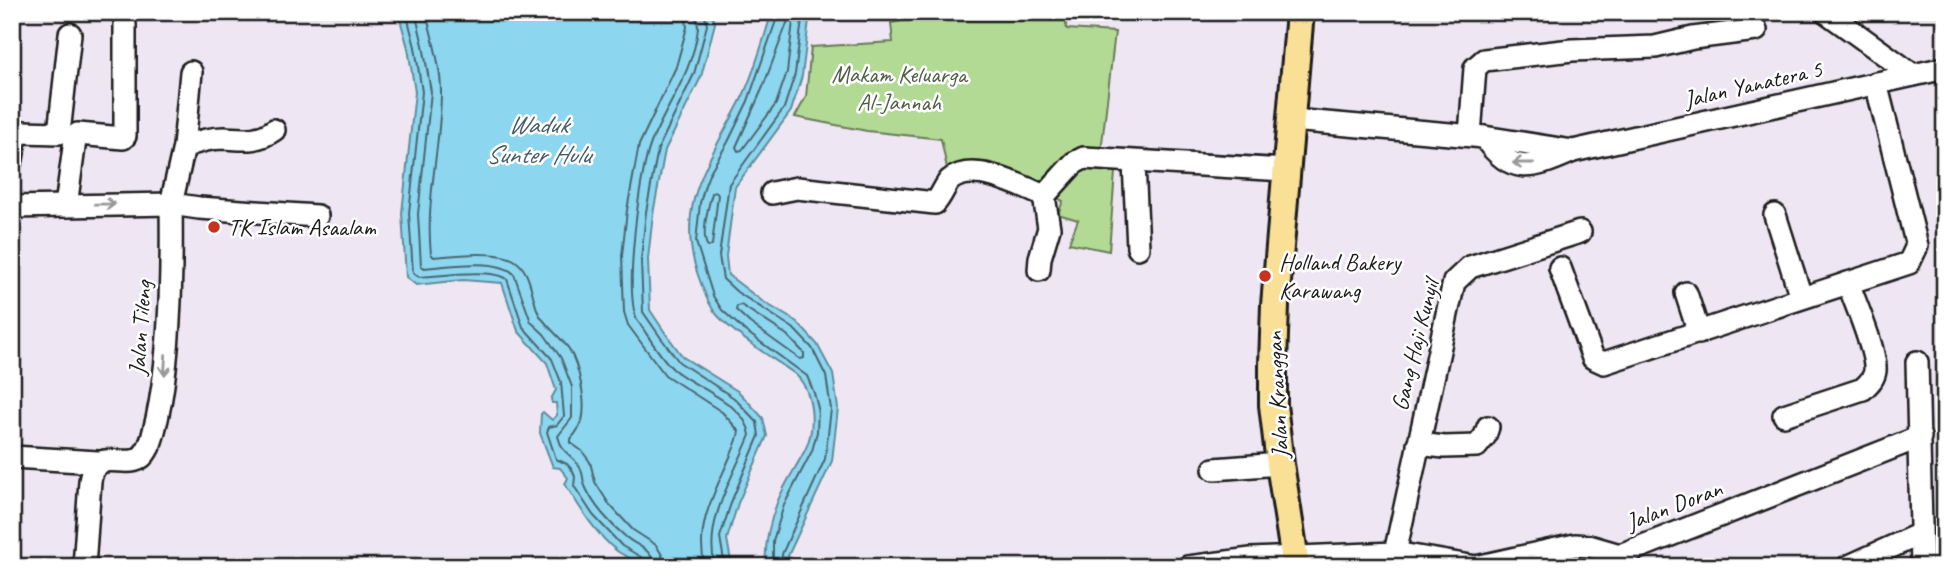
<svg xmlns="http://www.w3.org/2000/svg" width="1957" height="579" font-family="Caveat,sans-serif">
<rect width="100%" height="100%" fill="#efe6f3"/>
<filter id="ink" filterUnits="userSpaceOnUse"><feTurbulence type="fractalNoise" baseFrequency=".0143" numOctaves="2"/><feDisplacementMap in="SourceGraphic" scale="14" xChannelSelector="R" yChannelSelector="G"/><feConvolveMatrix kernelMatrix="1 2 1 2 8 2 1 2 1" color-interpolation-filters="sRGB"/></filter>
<g filter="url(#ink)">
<path fill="#b3da95" stroke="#687b58" stroke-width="2" d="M948,12H1063L1067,29L1115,32L1099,169L1115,172L1109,251L1069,243L1078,220L1058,214L1063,201L1019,179L948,173L941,139L867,131L795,117L806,97L811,47L893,42L891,23Z"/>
<g fill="#8dd6ef" stroke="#608c9b" stroke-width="2">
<path d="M398,12H711L715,23L701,77L665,150L653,214L648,259L650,310L666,334L683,357L739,392L763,418L767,436L738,503L727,539L732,567H640C634,558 625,557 617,551C595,533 580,508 565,484L568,478L560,468L553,467L540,433L541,414L543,412L552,420L557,415L556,403H552L551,399L556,390L547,363L518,331L502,283L463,280L416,285L406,277L402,213L415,92L408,48Z"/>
<path d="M772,12H810L802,76L791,111L735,187L726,256L728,275L762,301L797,322L817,344L833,374L838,408L832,461L788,556L790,567H766C764,544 769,524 777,503C784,484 796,468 805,450C816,428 814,391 795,374C770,356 740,339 718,316C708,305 704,291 699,278C672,205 711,160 742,98C755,71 763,40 772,12Z"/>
</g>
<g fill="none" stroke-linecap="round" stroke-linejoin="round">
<g stroke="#496670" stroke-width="2">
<path d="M406,12L415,47L422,92L409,213L413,273L419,277C439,276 492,268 507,279L523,327L552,359L561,382L564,416L557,425L549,427L547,432L556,459L567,464L573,471L575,477L574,486L593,515L622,546L641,557L645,567"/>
<path d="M415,12L423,45L431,92L418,214L421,266L425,268C447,266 498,258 514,274L531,322L544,334L561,358L572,387V418L558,436C564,458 569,450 579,466C584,473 582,479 585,486C593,505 610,524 626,537C637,547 653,548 654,567"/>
<path d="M426,12C432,38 441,66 441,92C441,147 425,200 431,254L434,257C455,255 496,250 514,260C531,270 531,295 538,312C543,324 561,337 569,349C579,366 587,402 582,421C580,428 575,434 571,439V443L582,451L590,462L595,482L609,504L633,530L656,545L662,555L664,567"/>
<path d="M685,12L687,27L676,67L639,145L627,210L622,256L624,312L628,325L665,375L722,412L739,431C738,440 734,448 730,457C715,492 694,527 705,567"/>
<path d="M695,12C696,18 698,23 698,28C694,70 666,106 651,143C639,173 624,292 637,320C648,335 659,356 673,369C695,388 746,403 750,435C734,476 703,521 715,567"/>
<path d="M704,12L707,25L694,74L658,149L646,212L641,260L643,312L661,338L679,362L734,398L757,422L759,436L732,500L720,537L725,567"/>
<path d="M789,18L793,21L787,72L776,104L742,150L738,151L736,147L763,87Z"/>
<path d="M716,192L718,195L712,245L708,247C700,236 708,207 712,193Z"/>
<path d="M741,305L787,335L804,353V358L800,359L750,323L736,310L737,306Z"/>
<path d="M773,567V541L784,505L812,451L817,432L818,408L814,393L807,376L744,330L722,310L713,296L696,242L700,203L705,185L710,172L728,142L748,101L779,12"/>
<path d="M783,567L782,554L825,459L831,409L826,376L812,348L793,328L737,292L723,279L719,256L729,184L784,108L795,74L803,12"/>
</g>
<g stroke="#1c1c1c" stroke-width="26">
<g id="minor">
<path d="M1826,12L1913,75"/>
<path d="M191,72L184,147L171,204L199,208L317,216"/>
<path d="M1292,120L1484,137L1573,151L1945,68"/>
<path d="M1470,135L1475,68L1484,60L1572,50L1655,47L1693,38L1756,30"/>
<path d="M1484,137C1510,175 1531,170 1571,152"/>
<path d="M184,147C196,142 211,138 224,138C244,139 257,142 274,130"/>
<path d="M12,159L16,135L22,132L59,133L70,34"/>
<path d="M1134,163L1138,248"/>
<path d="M772,193L797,188L935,203C941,197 945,185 950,180C974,161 1021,186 1044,196L1074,163L1084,158L1286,170"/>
<path d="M66,206L75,140L78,134L123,138L125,136V24"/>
<path d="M12,207L171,204C172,270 171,355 157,419C154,429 153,441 147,450C132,478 97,440 90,481L84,567"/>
<path d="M1775,215L1801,297"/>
<path d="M1560,268L1593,358L1604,363L1909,263L1917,246L1876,83"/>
<path d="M1039,270L1040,258L1049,228L1044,196"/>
<path d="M1686,293L1699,333"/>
<path d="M1917,362L1922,567"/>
<path d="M1784,415L1863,389C1868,384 1874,379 1875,371C1877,353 1855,302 1848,283"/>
<path d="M1418,444L1444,447L1477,446L1485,436L1488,427"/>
<path d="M12,457L98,462"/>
<path d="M1214,469L1280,464"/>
<path d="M1395,553L1454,282L1470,267L1580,232"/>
<path d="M1188,567L1251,559L1395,553L1476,567L1575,545L1589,546L1620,555L1920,437"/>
<path d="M1847,567L1920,534"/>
</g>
</g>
<g stroke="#1c1c1c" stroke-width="32">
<path id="major" d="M1296,567L1280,464L1273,405V364L1275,305L1300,12"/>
</g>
<use href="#minor" stroke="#fff" stroke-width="21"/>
<use href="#major" stroke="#fadf96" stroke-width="26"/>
</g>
<defs><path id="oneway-shaft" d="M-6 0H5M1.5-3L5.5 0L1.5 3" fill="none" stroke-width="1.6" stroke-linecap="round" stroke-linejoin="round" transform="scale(1.75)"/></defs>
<g stroke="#999">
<use href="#oneway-shaft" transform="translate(1523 163) rotate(180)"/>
<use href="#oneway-shaft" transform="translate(105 204) rotate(-1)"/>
<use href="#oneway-shaft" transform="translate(165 365) rotate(94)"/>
</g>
</g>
<g fill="#c8321e" stroke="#fff" stroke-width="2.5">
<circle cx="214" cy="227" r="7"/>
<circle cx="1265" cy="276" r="7"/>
</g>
<g text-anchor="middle" stroke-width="5" stroke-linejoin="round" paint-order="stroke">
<g font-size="24" fill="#515e46" stroke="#fff">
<text x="899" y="82">Makam Keluarga<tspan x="899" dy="28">Al-Jannah</tspan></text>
</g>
<g font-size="24" fill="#1c1c1c" stroke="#fff">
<text transform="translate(1753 84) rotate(-13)" y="8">Jalan Yanatera 5</text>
<text transform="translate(140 328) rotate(-86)" y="8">Jalan Tileng</text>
<text transform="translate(1415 345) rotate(-76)" y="8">Gang Haji Kunyil</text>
<text transform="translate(1277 395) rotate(-93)" y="8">Jalan Kranggan</text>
<text transform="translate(1674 505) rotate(-21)" y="8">Jalan Doran</text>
</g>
<g font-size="24" fill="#1c1c1c" stroke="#fff" text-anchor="start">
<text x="228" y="235">TK Islam Asaalam</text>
<text x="1279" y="270">Holland Bakery<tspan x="1279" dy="28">Karawang</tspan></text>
</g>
<g font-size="26" font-style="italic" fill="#445d66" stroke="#fff">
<text x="538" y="133">Waduk<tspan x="538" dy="30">Sunter Hulu</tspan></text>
</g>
</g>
<rect width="1957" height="579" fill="none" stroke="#fff" stroke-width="42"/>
<rect x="21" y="21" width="1915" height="537" fill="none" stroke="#1c1c1c" stroke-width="2.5" filter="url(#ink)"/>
</svg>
